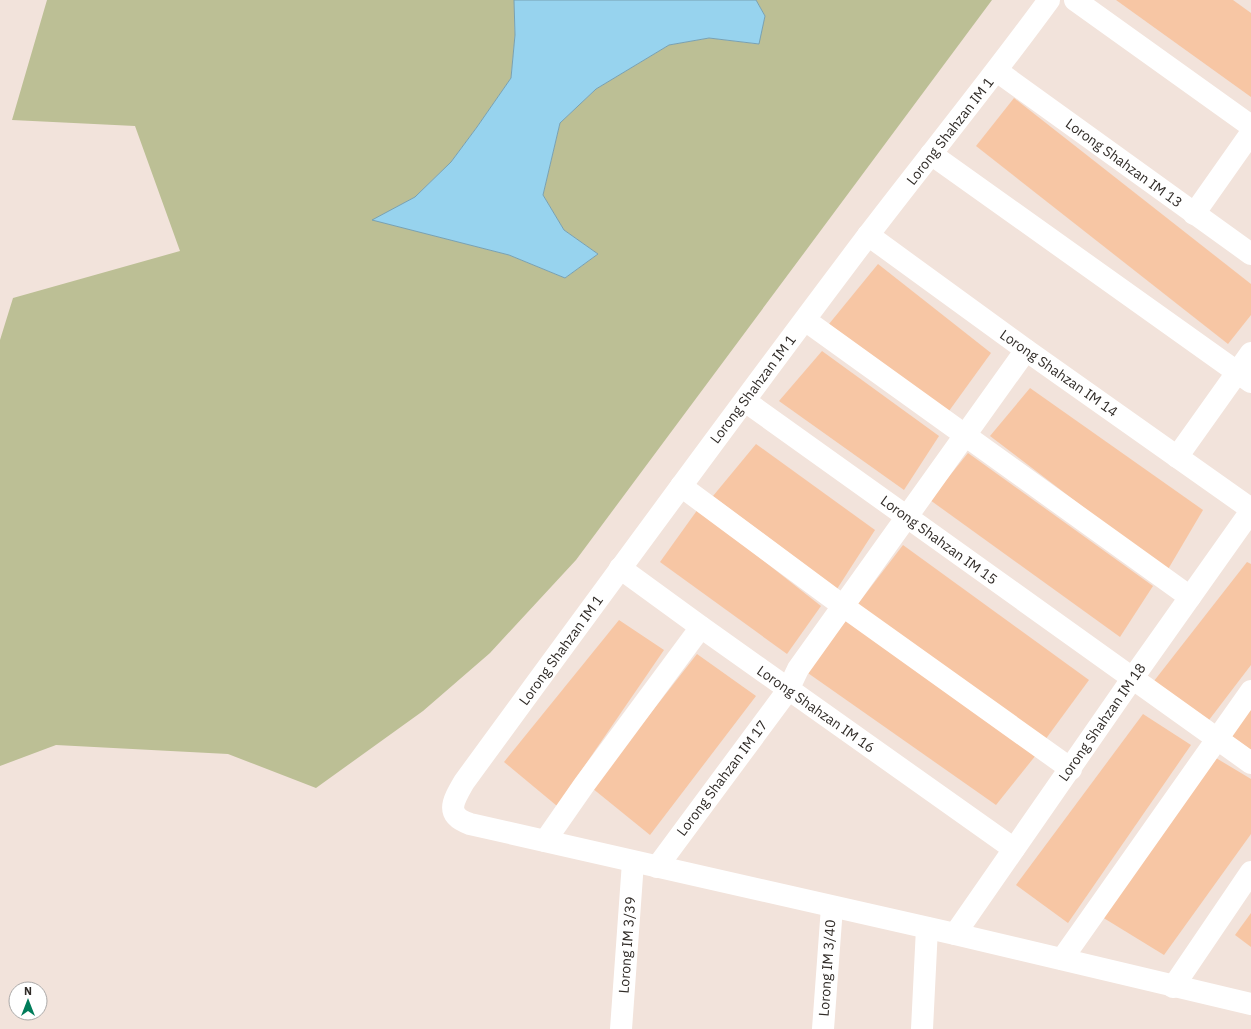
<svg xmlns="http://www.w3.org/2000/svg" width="1251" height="1029" font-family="'IBM Plex Sans',sans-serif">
<rect width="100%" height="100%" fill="#f2e3db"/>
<path fill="#bcbf95" d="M47,0H514L515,35L511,78L477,127L451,162L415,197L373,220L509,255L565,278L598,254L564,230L543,195L560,123L596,89L669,45L709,38L758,44L765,16L756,0H992L576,560L490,653L423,711L316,788L228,754L56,745L0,766V340L13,298L180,251L135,126L12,120Z"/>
<path fill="#97d3ee" stroke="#78a1b2" d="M514,0H756L765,16L759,44L709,38L669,45L596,89L560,123L543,195L564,230L598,254L565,278L509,255L372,220L415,197L451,162L477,127L511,78L515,35Z"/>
<g fill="#f7c6a4">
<path d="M1116,0H1233L1251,13V97Z"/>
<path d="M1014,98L1251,284V315L1228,344L976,146Z"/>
<path d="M878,264L991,353L949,411L829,324Z"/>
<path d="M822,351L939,436L904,490L779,401Z"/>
<path d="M1030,388L1203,510L1167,571L990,436Z"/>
<path d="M756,444L875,530L837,589L713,496Z"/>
<path d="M968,453L1153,586L1120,637L930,500Z"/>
<path d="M698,509L821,606L787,654L660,562Z"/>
<path d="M903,545L1089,680L1045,740L857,605Z"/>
<path d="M1247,562L1251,564V665L1209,720L1154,681Z"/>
<path d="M848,618L1036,755L996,805L805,671Z"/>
<path d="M619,620L664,650L557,806L504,762Z"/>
<path d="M697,654L756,696L650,835L592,788Z"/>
<path d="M1251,708V750L1231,736Z"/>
<path d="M1143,714L1191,745L1068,923L1016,885Z"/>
<path d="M1216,758L1251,779V834L1164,955L1102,917Z"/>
<path d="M1251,913V947L1235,935Z"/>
</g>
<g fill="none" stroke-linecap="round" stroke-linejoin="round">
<g stroke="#fff" stroke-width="22">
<path d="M1049,0C990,81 927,158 866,238C730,418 597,600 464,782C453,801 444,815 470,824L955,934L1251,1004"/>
<path d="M1075,0L1251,126"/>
<path d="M997,71L1251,254"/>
<path d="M931,154L1251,382"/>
<path d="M1194,214L1251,133"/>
<path d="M868,235L1026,350L1251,509"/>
<path d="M805,320L1190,597"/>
<path d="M745,401L1251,763"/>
<path d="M1177,457L1251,353"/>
<path d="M681,486L843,606L1071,769"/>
<path d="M620,568L701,627L1014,849"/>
<path d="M545,841L584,785L701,627"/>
<path d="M657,867L788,690L798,669L1026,350"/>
<path d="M955,934L1132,679L1251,511"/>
<path d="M1062,959L1251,691"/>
<path d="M1173,987L1251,872"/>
<path d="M621,1029L633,862"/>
<path d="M823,1029L832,907"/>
<path d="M922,1029L927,928"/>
</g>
</g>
<g text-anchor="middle" stroke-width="3.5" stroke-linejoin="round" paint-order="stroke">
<g font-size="14" fill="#302b27" stroke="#fff">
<text transform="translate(950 131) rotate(-52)" y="5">Lorong Shahzan IM 1</text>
<text transform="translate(1124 163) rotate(36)" y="5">Lorong Shahzan IM 13</text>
<text transform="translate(1059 373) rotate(35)" y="5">Lorong Shahzan IM 14</text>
<text transform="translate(753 389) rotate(-53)" y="5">Lorong Shahzan IM 1</text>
<text transform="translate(939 540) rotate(36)" y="5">Lorong Shahzan IM 15</text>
<text transform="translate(561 650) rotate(-54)" y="5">Lorong Shahzan IM 1</text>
<text transform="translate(816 709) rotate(35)" y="5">Lorong Shahzan IM 16</text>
<text transform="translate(1102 722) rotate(-55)" y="5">Lorong Shahzan IM 18</text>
<text transform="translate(722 778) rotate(-53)" y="5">Lorong Shahzan IM 17</text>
<text transform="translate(627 945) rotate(-86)" y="5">Lorong IM 3/39</text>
<text transform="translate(827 968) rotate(-86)" y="5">Lorong IM 3/40</text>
</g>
</g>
<g transform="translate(28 1001)"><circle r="19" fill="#ffffff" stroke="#acaaa9"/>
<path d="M0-3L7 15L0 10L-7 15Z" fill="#007c5a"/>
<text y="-6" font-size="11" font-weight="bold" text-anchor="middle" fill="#302b27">N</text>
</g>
</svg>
